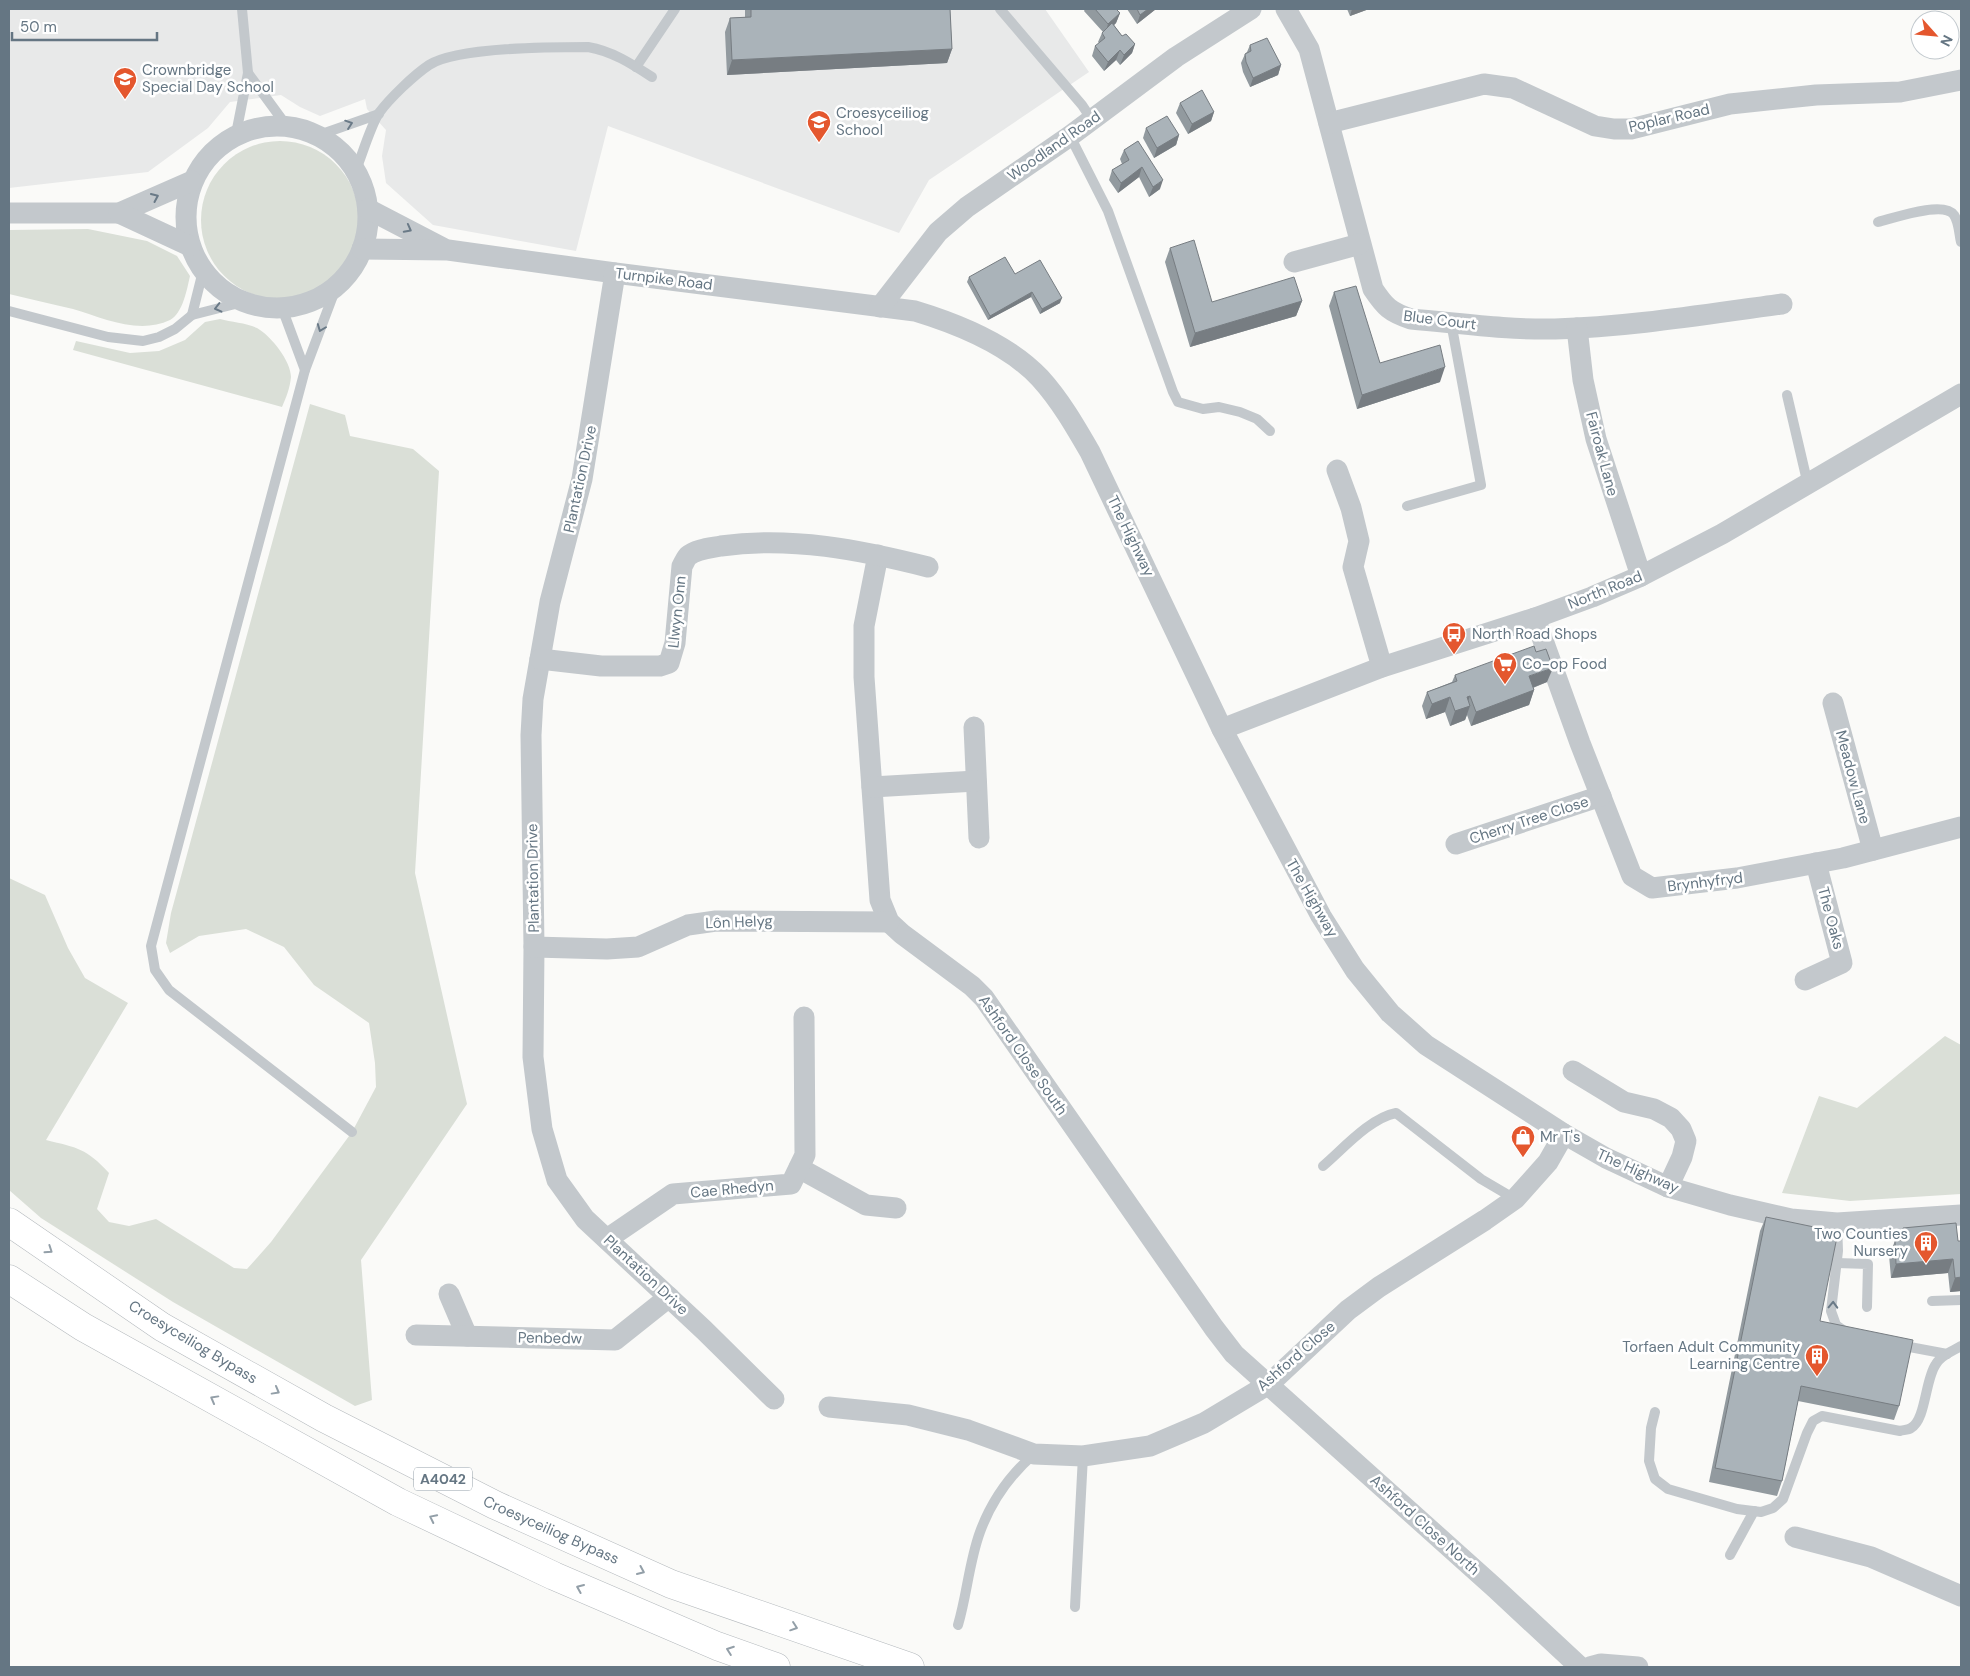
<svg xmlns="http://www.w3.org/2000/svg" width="1970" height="1676" font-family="'DM Sans',sans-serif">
<rect width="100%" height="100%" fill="#fafaf8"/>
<path fill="#e8e9e9" d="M9,9H1045L1089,72L929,180L899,233L608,126L576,251L433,225L386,183L382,156L386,130L367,109L365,99L320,116L300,107L281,95L230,102L208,128L148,172L9,188Z"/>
<g fill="#dadfd7">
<circle cx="280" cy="220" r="79"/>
<path d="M88,229L147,241L177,256L190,276C187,289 183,313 170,320C139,335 103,318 73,309C51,304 30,299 9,294V230Z"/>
<path d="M220,319C231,322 247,323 257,328C271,336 291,361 291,377C290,388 286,398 282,407L73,350L76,341L130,353L159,351L185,340L205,322Z"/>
<path d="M310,404L345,415L350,436L413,449L439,471L415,873L467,1104L361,1260L372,1400L355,1406L173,1302L41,1218L9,1190V878L45,895L68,948L85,978L128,1003L46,1140C78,1148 86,1148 109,1173L97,1209L109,1222L129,1226L156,1219L234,1268L247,1269L271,1242L352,1132L376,1087L375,1063L369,1023L314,985L284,947L246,929L199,936L170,953L166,943L171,913Z"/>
<path d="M1945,1036L1961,1045V1194L1850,1201L1782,1193L1819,1096L1857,1108Z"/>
</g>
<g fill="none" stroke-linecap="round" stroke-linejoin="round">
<g stroke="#b4b9bd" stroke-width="29">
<g id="highway">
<path d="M9,1222L162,1327L324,1418L495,1505L671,1584L910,1667"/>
<path d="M9,1279L83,1327L398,1502L554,1576L717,1646L776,1667"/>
</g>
</g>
<g stroke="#c3c8cc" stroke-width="10">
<path d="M1000,9L1082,105L1092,120"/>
<path d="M636,67L675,9"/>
<path d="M248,73L286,125"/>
<path d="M236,134L248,73L242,9"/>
<path d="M319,135L379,114"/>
<path d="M1070,136L1108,211L1173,392L1178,402L1203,409L1219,407L1240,412L1257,419L1270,431"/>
<path d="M356,170C362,155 371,125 379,113C389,99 414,75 429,65C457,47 552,47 588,47C612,51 632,64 652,77"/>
<path d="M1878,222C1894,218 1944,200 1954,215C1959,222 1959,234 1961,242"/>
<path d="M337,285L305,370L151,946L155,970L169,990L352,1132"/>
<path d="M282,308L305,370"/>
<path d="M9,311L108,337L143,341L159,337L175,329L192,315L243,302"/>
<path d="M192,315L203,271"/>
<path d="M1787,395L1808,485"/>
<path d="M1407,506L1481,485L1451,322"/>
<path d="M1323,1166C1343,1149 1370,1118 1396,1113L1481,1179L1515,1199"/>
<path d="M1837,1223L1838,1251L1831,1311L1836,1325L1846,1332"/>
<path d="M1837,1263L1868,1264L1867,1307"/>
<path d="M1932,1301L1961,1300"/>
<path d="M1899,1345L1947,1354"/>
<path d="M1655,1412L1651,1428L1649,1461L1655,1479L1668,1489L1737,1509L1761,1512L1773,1508L1783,1499L1807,1433L1813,1421L1822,1416L1900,1431C1903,1430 1908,1430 1911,1428C1926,1420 1925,1379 1936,1364C1941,1355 1953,1351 1961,1346"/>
<path d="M1730,1555L1754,1511"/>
<path d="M1075,1607L1083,1456"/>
<path d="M958,1625C967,1595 969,1562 980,1532C991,1502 1010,1475 1034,1454"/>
</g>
<g stroke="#c3c8cc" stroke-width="21">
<path d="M1286,9L1309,49L1373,289C1385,307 1390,312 1411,319C1459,323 1507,330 1555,329C1631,327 1707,314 1782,304"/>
<path d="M1329,123L1484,84L1513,88L1595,126L1614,129H1631L1730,104L1816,95L1900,92L1961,80"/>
<circle cx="277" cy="217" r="91"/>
<path d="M368,209L443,248"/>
<path d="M9,213H119L192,181"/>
<path d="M119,213L190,246"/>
<path d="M362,249L448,250L615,273L915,311C958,324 1009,345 1040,378C1060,400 1075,426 1090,452L1222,729L1321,916L1355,970L1390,1013L1426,1045L1564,1134L1606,1158L1668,1187L1730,1205L1791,1219L1837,1223L1961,1215"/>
<path d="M1294,262L1360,244"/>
<path d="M615,273L582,479L550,602L533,699L531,735L534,947L533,1057L542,1129L557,1180L585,1219L704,1330L774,1399"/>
<path d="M880,307L938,232L967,207L1070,136L1176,57L1251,9"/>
<path d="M1577,328L1583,380L1596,439L1641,576"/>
<path d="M1337,470L1351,508L1359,541L1353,567L1382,667"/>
<path d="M878,555L864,626V677L880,900L889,922L902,934L972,986L984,998L1214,1328L1234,1354L1495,1588L1580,1667"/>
<path d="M1535,618L1580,743L1632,876L1652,888L1737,878L1843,858L1961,827"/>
<path d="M540,659L601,666H660L669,663L675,643L682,566C684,563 686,558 688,556C696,549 711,548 721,546C791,536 861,550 928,567"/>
<path d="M1833,703L1873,850"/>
<path d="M974,727L979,838"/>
<path d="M1222,729L1382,667L1535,618L1592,597L1641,576L1722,534L1961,394"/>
<path d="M872,787L976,781"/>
<path d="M1456,844L1601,796"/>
<path d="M534,947L607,949L638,947L688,925L716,921L889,922"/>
<path d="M1805,980L1842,963L1816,863"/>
<path d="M1573,1071L1624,1102L1654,1109L1671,1118L1681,1129L1686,1141L1682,1157L1668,1187"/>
<path d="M799,1168L866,1205L896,1208"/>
<path d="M607,1239L673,1194L791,1184L805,1155L804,1017"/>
<path d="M449,1294L467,1336"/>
<path d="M416,1335L615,1340L669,1297"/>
<path d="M829,1407L908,1415L968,1430L1034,1454L1083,1456L1150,1446L1204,1423L1269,1384L1348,1310L1379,1287L1485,1220L1515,1199L1548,1162L1564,1134"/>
<path d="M1795,1537L1871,1557L1961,1596"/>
<path d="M1590,1667L1601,1664L1638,1667"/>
</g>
<use href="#highway" stroke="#fff" stroke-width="28"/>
</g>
<g fill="#929a9f">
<path d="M745,9H950L952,49L947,63L727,75L725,32L730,18L745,17Z"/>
<path d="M1085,9H1116L1120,13L1116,23L1114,25L1122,36L1135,44L1132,53L1120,65L1116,60L1104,71L1092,56L1095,46L1099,43L1098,42L1102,33L1103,32L1084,11Z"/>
<path d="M1127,9H1156L1137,24Z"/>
<path d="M1347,9H1369L1350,16Z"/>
<path d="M1250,45L1281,65L1278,75L1250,87L1243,72L1241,63L1245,54L1247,52Z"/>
<path d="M1180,103L1214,112L1211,121L1188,134L1176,113Z"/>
<path d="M1146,128L1179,135L1176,145L1154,158L1143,138Z"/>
<path d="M1138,141L1160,189L1149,197L1139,177L1118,193L1109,180L1112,170L1122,164L1120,159L1124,150Z"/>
<path d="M1170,248L1212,302L1302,301L1296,316L1190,347L1165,262Z"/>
<path d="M1015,274L1060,303L1040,314L1031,297L988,320L967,282L969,277Z"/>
<path d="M1334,292L1380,363L1440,382L1357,409L1329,306Z"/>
<path d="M1455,675L1547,682L1533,688L1534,690L1529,705L1471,726L1467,715L1465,720L1450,726L1445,712L1426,719L1422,706L1427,692L1452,682Z"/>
<path d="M1766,1217L1820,1321L1899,1406L1894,1420L1798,1401L1782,1481L1777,1496L1709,1482L1760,1231Z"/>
<path d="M1903,1228L1958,1241H1961V1291L1950,1292L1948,1273L1891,1278L1889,1255L1895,1241L1898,1240Z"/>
</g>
<g fill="#777d82">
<path d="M1148,9H1156L1137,24L1140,15Z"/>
<path d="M1352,9H1369L1350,16Z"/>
<path d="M1120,13L1116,23L1105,34L1108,24Z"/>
<path d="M1135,44L1132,53L1120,65L1124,55Z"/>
<path d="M952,49L947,63L727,75L732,60Z"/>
<path d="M1120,50L1116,60L1104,71L1108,62Z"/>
<path d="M1281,65L1278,75L1250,87L1253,78Z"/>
<path d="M1214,112L1211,121L1188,134L1192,124Z"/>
<path d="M1179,135L1176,145L1154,158L1157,148Z"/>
<path d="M1142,167L1139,177L1118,193L1121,183Z"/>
<path d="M1163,180L1160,189L1149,197L1153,187Z"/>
<path d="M1032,292L1031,297L988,320L990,316Z"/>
<path d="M1062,298L1060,303L1040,314L1042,309Z"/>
<path d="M1302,301L1296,316L1190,347L1195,333Z"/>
<path d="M1445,367L1440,382L1357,409L1362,395Z"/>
<path d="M1553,668L1547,682L1524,691L1529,676Z"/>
<path d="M1534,690L1529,705L1471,726L1476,712Z"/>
<path d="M1470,696L1466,707L1470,706L1465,720L1450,726L1455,711L1467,697Z"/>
<path d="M1450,697L1445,712L1426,719L1432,704Z"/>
<path d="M1953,1259L1948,1273L1891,1278L1896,1264Z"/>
<path d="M1961,1277V1291L1950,1292L1955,1278Z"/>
</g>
<g fill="#aab3b9" stroke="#777d82">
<path d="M751,9H950L952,49L732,60L730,18L751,17Z"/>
<path d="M1095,9H1116L1120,13L1108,24Z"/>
<path d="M1137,9H1148L1140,15Z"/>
<path d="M1112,23L1122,36L1126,34L1135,44L1124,55L1120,50L1108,62L1095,46L1105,38L1102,33Z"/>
<path d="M1267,38L1281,65L1253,78L1246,62L1245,54L1251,51L1250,45Z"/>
<path d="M1202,90L1214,112L1192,124L1180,103Z"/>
<path d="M1167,116L1179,135L1157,148L1146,128Z"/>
<path d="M1138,141L1163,180L1153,187L1142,167L1121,183L1112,170L1129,160L1124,150Z"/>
<path d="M1194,240L1212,302L1294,277L1302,301L1195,333L1170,248Z"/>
<path d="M1005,257L1015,274L1040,260L1062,298L1042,309L1032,292L990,316L969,277Z"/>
<path d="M1356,286L1380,363L1440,345L1445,367L1362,395L1334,292Z"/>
<path d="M1534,646L1536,652L1546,649L1553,668L1529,676L1534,690L1476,712L1470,696L1467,697L1470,706L1455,711L1450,697L1432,704L1427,692L1457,681L1455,675Z"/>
<path d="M1766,1217L1838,1232L1820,1321L1913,1340L1899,1406L1801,1386L1782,1481L1715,1468Z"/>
<path d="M1956,1223L1958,1241H1961V1277L1955,1278L1953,1259L1896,1264L1895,1241L1904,1240L1903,1228Z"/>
</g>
<defs><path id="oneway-chevron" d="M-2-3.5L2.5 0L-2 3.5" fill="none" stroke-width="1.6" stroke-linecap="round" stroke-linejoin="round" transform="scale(1.25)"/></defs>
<g stroke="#6a7a87">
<use href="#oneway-chevron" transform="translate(349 124) rotate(-19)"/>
<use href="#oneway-chevron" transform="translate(155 197) rotate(-24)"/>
<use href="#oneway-chevron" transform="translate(408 229) rotate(28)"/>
<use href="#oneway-chevron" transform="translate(218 308) rotate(166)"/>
<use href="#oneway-chevron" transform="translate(321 328) rotate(111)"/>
<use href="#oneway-chevron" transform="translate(1833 1305) rotate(-88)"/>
</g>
<g stroke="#939fa8">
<use href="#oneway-chevron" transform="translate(49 1250) rotate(34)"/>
<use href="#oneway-chevron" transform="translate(276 1391) rotate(29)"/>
<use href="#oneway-chevron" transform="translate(214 1399) rotate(-151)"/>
<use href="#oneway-chevron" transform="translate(433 1518) rotate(-154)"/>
<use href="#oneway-chevron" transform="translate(641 1571) rotate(24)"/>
<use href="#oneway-chevron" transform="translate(580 1588) rotate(-157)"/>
<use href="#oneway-chevron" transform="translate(794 1627) rotate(19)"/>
<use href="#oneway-chevron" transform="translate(730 1650) rotate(-160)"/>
</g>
<defs>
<g id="school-pin" transform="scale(1.25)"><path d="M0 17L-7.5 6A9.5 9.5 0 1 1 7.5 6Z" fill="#e4572e" stroke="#fff"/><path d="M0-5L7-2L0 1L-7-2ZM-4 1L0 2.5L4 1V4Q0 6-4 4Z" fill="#fff"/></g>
<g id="bus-pin" transform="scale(1.25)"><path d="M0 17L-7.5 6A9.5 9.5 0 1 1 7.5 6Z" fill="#e4572e" stroke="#fff"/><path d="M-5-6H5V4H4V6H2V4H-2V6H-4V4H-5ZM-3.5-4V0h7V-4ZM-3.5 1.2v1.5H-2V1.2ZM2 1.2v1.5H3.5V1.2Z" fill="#fff"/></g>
<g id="supermarket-pin" transform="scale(1.25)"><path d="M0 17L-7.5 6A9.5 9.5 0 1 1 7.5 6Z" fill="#e4572e" stroke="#fff"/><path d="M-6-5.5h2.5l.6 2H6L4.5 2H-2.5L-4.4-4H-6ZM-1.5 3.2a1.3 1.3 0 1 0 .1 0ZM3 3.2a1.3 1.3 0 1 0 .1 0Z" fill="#fff"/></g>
<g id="shop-pin" transform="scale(1.25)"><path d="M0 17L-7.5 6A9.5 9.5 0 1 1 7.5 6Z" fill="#e4572e" stroke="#fff"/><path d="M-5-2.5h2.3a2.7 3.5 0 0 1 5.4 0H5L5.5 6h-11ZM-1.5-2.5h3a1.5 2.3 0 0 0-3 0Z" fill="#fff"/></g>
<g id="building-pin" transform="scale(1.25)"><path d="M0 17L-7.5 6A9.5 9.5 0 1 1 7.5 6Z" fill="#e4572e" stroke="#fff"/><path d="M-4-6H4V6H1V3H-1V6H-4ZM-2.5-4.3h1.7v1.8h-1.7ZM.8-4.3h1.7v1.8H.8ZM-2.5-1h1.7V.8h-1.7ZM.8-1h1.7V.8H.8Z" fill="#fff"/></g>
</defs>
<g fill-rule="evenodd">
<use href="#school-pin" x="125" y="79"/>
<use href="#school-pin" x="819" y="122"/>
<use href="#bus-pin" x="1454" y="634"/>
<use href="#supermarket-pin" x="1505" y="664"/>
<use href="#shop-pin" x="1523" y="1137"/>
<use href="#building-pin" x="1926" y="1243"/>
<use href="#building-pin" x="1817" y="1356"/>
</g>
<g text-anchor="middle" stroke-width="5" stroke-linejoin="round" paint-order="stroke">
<rect fill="#fff" stroke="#939fa8" stroke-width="1" x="414" y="1467.5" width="58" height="23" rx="4"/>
<g font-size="14" font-weight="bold" fill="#657683">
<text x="443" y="1484">A4042</text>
</g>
<g font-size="15" fill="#657683" stroke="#fff" text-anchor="start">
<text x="142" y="75">Crownbridge<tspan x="142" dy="17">Special Day School</tspan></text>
<text x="836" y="118">Croesyceiliog<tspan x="836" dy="17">School</tspan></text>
<text x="1472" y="639">North Road Shops</text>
<text x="1522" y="669">Co-op Food</text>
<text x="1540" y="1142">Mr T's</text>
<text x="1908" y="1239" text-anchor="end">Two Counties<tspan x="1908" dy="17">Nursery</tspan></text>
<text x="1800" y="1352" text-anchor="end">Torfaen Adult Community<tspan x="1800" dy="17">Learning Centre</tspan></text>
</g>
<g font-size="15" fill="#657683" stroke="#fff">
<text transform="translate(1669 118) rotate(-13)" y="5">Poplar Road</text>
<text transform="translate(1054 146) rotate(-35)" y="5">Woodland Road</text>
<text transform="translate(664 279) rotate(7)" y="5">Turnpike Road</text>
<text transform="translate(1440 320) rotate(7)" y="5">Blue Court</text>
<text transform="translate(1602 454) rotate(75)" y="5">Fairoak Lane</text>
<text transform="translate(580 479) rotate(-78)" y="5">Plantation Drive</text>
<text transform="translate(1131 536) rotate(64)" y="5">The Highway</text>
<text transform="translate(1605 590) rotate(-22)" y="5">North Road</text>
<text transform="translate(677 612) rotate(-84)" y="5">Llwyn Onn</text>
<text transform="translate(1853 777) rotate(75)" y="5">Meadow Lane</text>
<text transform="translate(1529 820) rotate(-18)" y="5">Cherry Tree Close</text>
<text transform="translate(533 878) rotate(-91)" y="5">Plantation Drive</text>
<text transform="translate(1705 882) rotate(-7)" y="5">Brynhyfryd</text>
<text transform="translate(1312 898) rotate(60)" y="5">The Highway</text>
<text transform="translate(1831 918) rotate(75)" y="5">The Oaks</text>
<text transform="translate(739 922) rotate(-2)" y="5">Lôn Helyg</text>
<text transform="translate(1023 1055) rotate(55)" y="5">Ashford Close South</text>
<text transform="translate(1638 1171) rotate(24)" y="5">The Highway</text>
<text transform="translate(732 1189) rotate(-5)" y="5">Cae Rhedyn</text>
<text transform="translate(646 1275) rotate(43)" y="5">Plantation Drive</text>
<text transform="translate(550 1338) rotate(1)" y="5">Penbedw</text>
<text transform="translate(193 1342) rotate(31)" y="5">Croesyceiliog Bypass</text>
<text transform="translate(1296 1356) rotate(-41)" y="5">Ashford Close</text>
<text transform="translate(1425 1525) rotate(42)" y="5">Ashford Close North</text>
<text transform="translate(551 1530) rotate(24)" y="5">Croesyceiliog Bypass</text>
</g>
</g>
<rect width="1970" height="1676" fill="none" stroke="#657683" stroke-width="20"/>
<g transform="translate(1935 35) rotate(117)"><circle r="24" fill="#ffffff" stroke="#c1c8cd"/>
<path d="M0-4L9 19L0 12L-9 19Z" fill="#e4572e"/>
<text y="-8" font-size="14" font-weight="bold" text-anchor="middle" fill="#657683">N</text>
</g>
<path d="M12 32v8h145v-8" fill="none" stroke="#657683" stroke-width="2.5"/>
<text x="20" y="32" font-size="15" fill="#657683" stroke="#ffffff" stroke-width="4" paint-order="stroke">50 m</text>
</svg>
